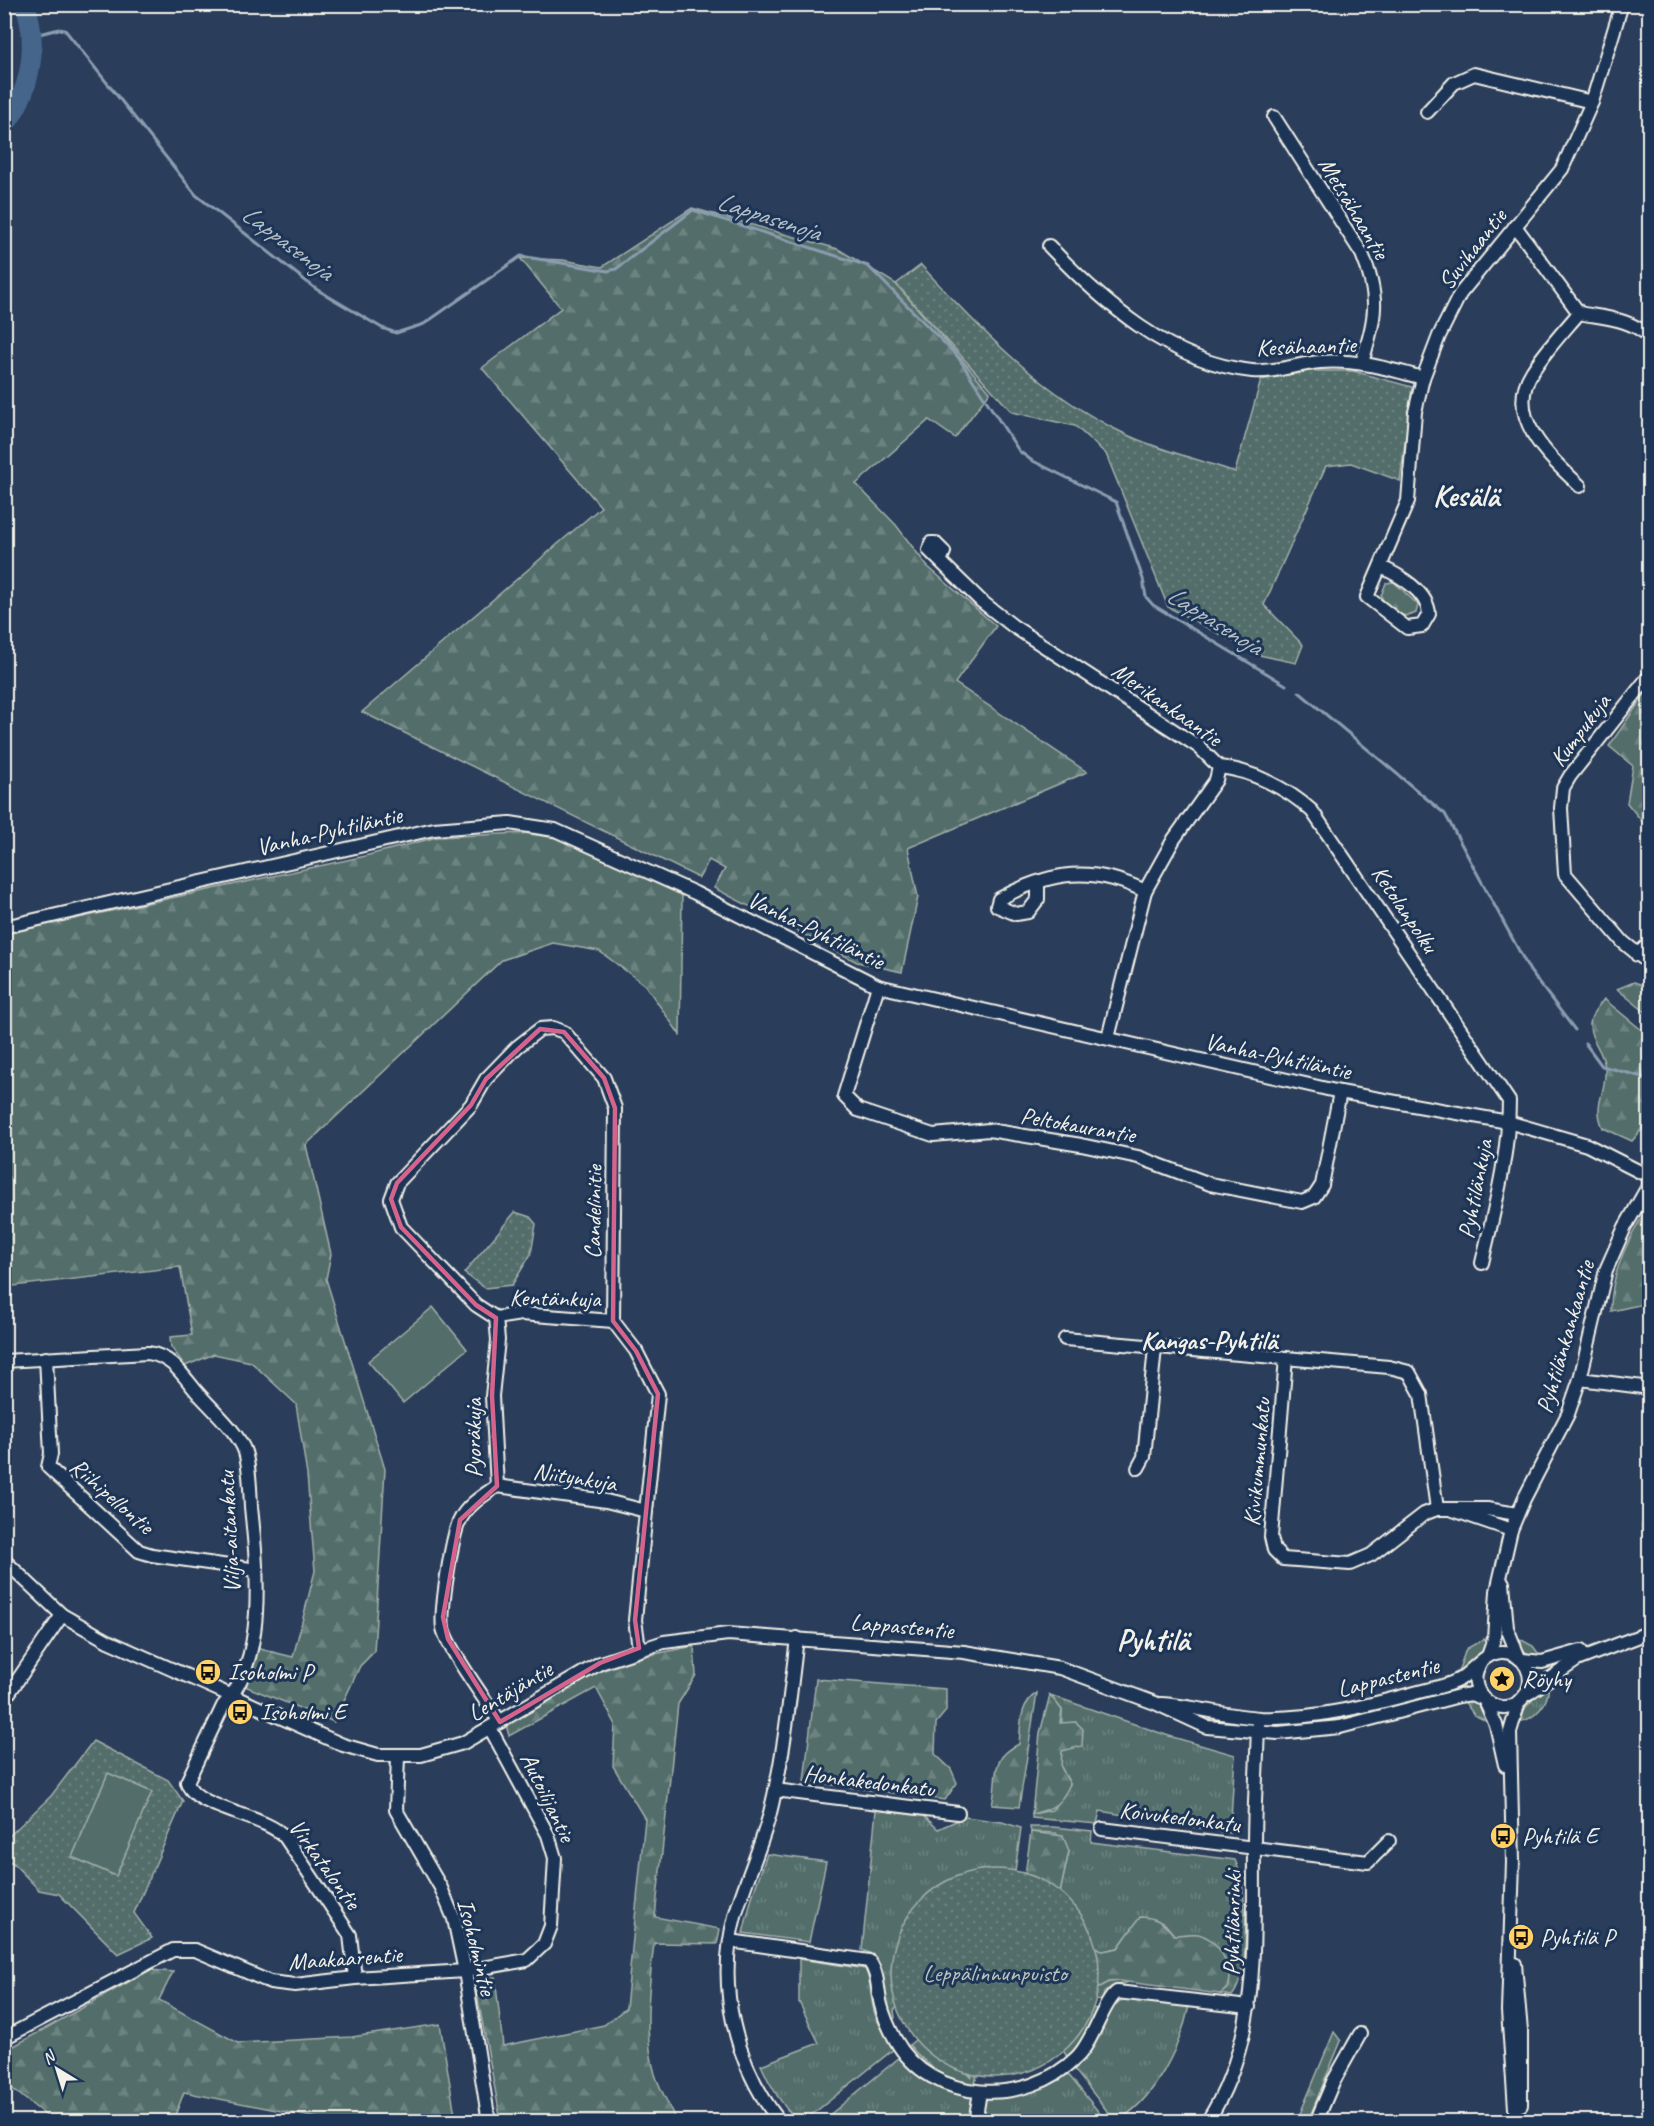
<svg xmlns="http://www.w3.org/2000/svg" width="1654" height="2126" font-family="Caveat,sans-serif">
<defs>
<pattern id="grass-tufts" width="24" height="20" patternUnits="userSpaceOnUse" patternTransform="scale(1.5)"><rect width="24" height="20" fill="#536e6b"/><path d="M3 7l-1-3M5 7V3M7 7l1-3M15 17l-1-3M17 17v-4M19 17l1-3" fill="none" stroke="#6c8380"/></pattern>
<pattern id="forest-firs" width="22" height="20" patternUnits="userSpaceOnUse" patternTransform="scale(1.5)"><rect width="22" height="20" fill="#536e6b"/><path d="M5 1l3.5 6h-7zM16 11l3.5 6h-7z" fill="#6c8380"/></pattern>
<pattern id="park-dots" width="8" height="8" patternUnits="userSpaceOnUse" patternTransform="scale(1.5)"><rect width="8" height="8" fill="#536e6b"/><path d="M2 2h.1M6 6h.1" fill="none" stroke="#6c8380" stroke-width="1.8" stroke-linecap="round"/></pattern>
</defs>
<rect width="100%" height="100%" fill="#2a3d5b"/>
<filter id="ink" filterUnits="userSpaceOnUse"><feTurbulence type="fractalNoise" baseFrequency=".0167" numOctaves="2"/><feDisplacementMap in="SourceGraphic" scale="12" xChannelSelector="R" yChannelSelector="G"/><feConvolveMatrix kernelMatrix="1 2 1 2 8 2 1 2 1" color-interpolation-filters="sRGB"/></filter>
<g filter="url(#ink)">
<g fill="url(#grass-tufts)" stroke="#a4b0aa" stroke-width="1.5">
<path d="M1489,1636C1489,1652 1468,1665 1457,1675L1466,1649Z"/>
<path d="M1516,1637L1533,1646L1541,1657C1528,1656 1519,1650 1516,1637Z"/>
<path d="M1548,1683C1551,1702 1535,1721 1516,1722L1526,1707Z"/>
<path d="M1050,1695L1169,1736L1235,1755L1230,1833L1100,1811L1097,1824L1032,1818V1814L1052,1810L1070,1784L1061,1767L1062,1710Z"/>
<path d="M1464,1701L1478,1703L1490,1723L1474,1715Z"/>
<path d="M876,1810L924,1816L938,1829L965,1817L1002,1822L1021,1828L1009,1914L894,2010L895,2018L891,2021C889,2013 885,2005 884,1998C881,1978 886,1957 862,1950Z"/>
<path d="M1030,1827H1053L1092,1831L1091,1842L1235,1860C1248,1886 1251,1974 1232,1996L1220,1994L1229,1987L1196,1934L1174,1935L1165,1924L1140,1918L1118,1948L1103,1951L1086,1941L1058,1902L1069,1851L1056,1833L1031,1832Z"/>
<path d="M767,1854L826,1862L809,1942L743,1933L752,1897Z"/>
<path d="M799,1959L865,1969C872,1982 870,1997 874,2011C878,2025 887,2037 895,2048L804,2121H797C781,2104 770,2086 761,2065L819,2043L799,2002Z"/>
<path d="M1119,1981L1129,1982L1111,1987L1104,1993L1102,2001L1058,1995L1089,1993L1109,1982Z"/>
<path d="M1128,1998L1189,2006C1181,2044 1153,2105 1115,2121L1074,2069C1084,2058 1093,2047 1100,2034C1109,2018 1108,2003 1128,1998Z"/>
<path d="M1091,2008L1097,2009C1096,2028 1080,2046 1068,2058L1060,2046Z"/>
<path d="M926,2031L972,2078L965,2054L978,2071L975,2085C947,2081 927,2066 909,2045Z"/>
<path d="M900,2057L938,2087L972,2097L969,2121L821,2122Z"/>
<path d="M1067,2073L1106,2121L979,2122L983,2101L987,2099L1022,2095Z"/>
</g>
<g fill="url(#forest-firs)" stroke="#a4b0aa" stroke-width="1.5">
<path d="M692,208L838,249L896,284L990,392L955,438L929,420L856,484L896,525L927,566L996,626L955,683L1087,772L908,848L918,897L902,972L857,962L714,888L725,869L709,860L699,878L362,712L601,507L482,368L561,308L520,258L563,260L602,267Z"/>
<path d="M1394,582L1418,605L1416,613C1402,621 1387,610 1381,596L1386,583Z"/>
<path d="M1649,688V830L1627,803L1633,766L1609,746Z"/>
<path d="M524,833L569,840L682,895L680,1035L645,985L599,951L553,943L502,960L306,1145L331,1254L326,1279L385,1469L374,1652L360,1666L334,1722L247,1687L246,1680L256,1648L293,1657L315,1571L307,1475L296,1404L251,1362L214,1354L185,1366L171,1347L170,1337L192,1335L180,1267L5,1287L4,934L361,857L437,837Z"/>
<path d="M1634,982L1649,987V1015L1617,989Z"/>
<path d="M1604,999L1649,1036V1121L1632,1141L1603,1128C1592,1104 1607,1093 1605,1068C1604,1052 1589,1039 1590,1024C1591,1013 1598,1007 1604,999Z"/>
<path d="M1649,1204V1303L1611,1311C1610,1272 1630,1237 1649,1204Z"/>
<path d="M694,1646L696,1675L678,1704L655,1917L720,1929L717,1944L654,1943C649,1986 643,2032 655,2074C660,2090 670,2106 676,2121H501L474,1978L495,1977L503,2046L604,2025L626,2008L645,1819L613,1766L615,1723L596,1688L509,1736L506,1725L595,1673L645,1656Z"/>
<path d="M816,1679L946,1689V1711L936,1723L935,1754L951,1769L957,1783L945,1800L804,1781Z"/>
<path d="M1037,1693L1019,1807L992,1805C999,1777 988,1759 1019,1744C1021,1725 1019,1704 1037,1693Z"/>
<path d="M1050,1695L1062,1710L1060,1723L1076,1722L1083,1729L1082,1746L1062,1751L1061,1767L1070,1784C1061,1804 1054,1809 1032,1814L1040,1733Z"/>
<path d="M1031,1832L1063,1836L1069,1851L1058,1902L1086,1941L1103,1951L1118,1948L1140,1917C1157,1917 1164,1923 1174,1935C1181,1935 1191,1933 1198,1934C1219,1939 1233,1968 1229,1987L1220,1994L1119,1981L1109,1982L1089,1993L1017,1932Z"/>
<path d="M150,1970L173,1972L159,2000L238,2043L352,2037L440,2024L456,2121H332L184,2092L173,2121H53L5,2083V2051Z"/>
<path d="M1334,2032L1341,2041L1308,2121H1297Z"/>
</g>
<g fill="url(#park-dots)" stroke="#a4b0aa" stroke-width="1.5">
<path d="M921,265C980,330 1042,394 1123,433C1157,450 1199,459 1235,472L1261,380L1309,371H1353L1412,387L1400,481L1351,463L1326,466L1264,605L1303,645L1296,663L1259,655L1168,607L1106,454L1075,426L1012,412L896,284Z"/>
<path d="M515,1212L530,1217L536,1224L531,1254L512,1285L485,1288L464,1273Z"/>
<path d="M93,1741L168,1780L183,1801L134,1913L152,1938L118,1954L59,1894L39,1890L13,1863L5,1860L4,1841L51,1796Z"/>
<circle cx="995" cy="1973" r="104"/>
</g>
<g fill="#536e6b" stroke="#a4b0aa" stroke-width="1.5">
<path d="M433,1307L467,1349L403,1403L368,1361Z"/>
<path d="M108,1773L152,1792L116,1876L72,1857Z"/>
</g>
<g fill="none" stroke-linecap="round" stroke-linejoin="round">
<g stroke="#8b9db0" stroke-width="3">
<path d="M32,36L59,29L65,30L196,195L316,289L382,328L396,333L424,324L521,256L608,271L616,269L693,210L868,266L958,357L1019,451L1031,460L1116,502L1143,579L1146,597L1153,605L1286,685"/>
<path d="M1299,692L1445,814L1530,971L1575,1030"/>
<path d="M1585,1043L1602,1066L1650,1079"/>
</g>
<path stroke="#45658a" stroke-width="20" d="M4,126C31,92 39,45 25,4"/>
<g stroke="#f4f1e8" stroke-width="16">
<g id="minor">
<path d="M1427,112L1454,83L1474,74L1592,102"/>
<path d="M1274,117L1362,254C1381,300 1375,317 1362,363"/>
<path d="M1515,226L1579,313C1563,332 1545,351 1532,372C1504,417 1550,458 1580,486"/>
<path d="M1049,246C1102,302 1171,363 1252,371C1274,373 1298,364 1320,362C1356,359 1389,369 1423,378"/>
<path d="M1579,313C1604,318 1630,318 1650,337"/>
<path d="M940,561L929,550L931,543H935L944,552L940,561L981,601L1013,626L1199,747L1219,767L1216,780L1174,839L1145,891L1108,1038"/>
<path d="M1381,567C1399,575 1428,592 1429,614L1422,626L1407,628L1367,597L1408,501L1415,412L1423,378L1439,336L1460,294L1562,169L1592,102L1622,4"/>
<path d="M1650,675L1570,776L1563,788L1561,808L1565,874L1623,942L1650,964"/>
<path d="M1219,767C1251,770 1288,789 1312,811L1509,1101C1509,1156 1494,1210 1482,1263"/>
<path d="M1038,883V899L1028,912L1016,914L997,906L999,899C1051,871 1092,865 1145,891"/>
<path d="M4,927L434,829L510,823L555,830L695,893L878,986L1340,1092L1508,1122L1587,1145L1650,1177"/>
<path d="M1637,955L1650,943"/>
<path d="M878,986L844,1096L858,1110L933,1135L989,1130L1081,1145L1138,1157L1210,1184L1302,1202L1314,1197L1322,1185L1340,1092"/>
<path d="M496,1318L521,1314L613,1321"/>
<path d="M1065,1339L1389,1367L1409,1372L1421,1394L1437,1509"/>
<path d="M46,1358L51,1454L48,1467L139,1551L152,1555L257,1570"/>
<path d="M1286,1358L1271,1537L1274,1550L1283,1559L1350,1564L1371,1555L1424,1514L1437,1509H1487L1517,1514"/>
<path d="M4,1361L148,1353C171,1356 182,1374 196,1391C210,1407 239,1433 245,1452C250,1469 250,1489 251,1507C257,1566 268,1659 223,1706L187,1782C194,1809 264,1814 285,1837L350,1935L355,1978"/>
<path d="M1580,1379L1650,1388"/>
<path d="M1138,1468L1144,1457L1155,1348"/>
<path d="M497,1486L492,1396L498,1340L496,1318L476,1305L401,1227L391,1199L397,1183L471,1105L486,1079L517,1047L540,1029L553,1028L564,1032L604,1078L615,1108L613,1321L636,1351L658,1394L635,1620L639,1648"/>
<path d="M497,1486C484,1495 467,1505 460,1520C452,1534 440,1612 443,1628C447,1648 487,1702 500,1722"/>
<path d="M497,1486L606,1501L646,1511"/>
<path d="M1453,1510L1511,1530"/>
<path d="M1649,1527L1650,1522"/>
<path d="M4,1560L62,1615L108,1641L343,1745L378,1755H421L463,1743L600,1663L664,1642L728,1634L964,1652L1060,1668L1155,1703L1207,1727L1278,1733L1340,1727L1459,1696L1471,1694L1482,1698"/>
<path d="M1503,1583L1507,1628L1519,1658"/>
<path d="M1488,1656L1494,1639L1497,1591L1511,1530L1524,1499L1568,1414L1580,1379L1606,1270L1625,1227L1650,1183"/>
<path d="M1522,1660L1542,1662L1581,1651"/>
<path d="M1526,1695L1577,1660L1650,1632"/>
<path d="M4,1700L62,1615"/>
<path d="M1485,1701L1496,1725L1505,1765"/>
<path d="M1161,1704C1194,1706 1227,1716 1260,1718C1318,1720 1374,1704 1430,1689C1440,1687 1451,1684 1460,1679C1473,1670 1485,1653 1501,1652C1525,1651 1539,1680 1523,1698C1499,1724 1460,1689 1482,1661"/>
<path d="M398,1757L396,1810L441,1888L454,1919L465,1971L489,2122"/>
<path d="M775,1790L958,1813"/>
<path d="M1102,1829L1368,1862L1389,1841"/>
<path d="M730,1941L869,1961C879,1974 877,1990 881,2005C884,2017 889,2028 895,2039C931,2105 1027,2107 1077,2057C1094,2040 1103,2002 1117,1992L1249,2007"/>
<path d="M1515,1964L1521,2031V2105"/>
<path d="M4,2038L173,1950H195L270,1982L295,1985L355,1978L465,1971L527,1960L544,1944L551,1926L555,1858L548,1835L490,1728"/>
<path d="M780,2122C735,2065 716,1986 735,1916C745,1881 761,1848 770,1813C784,1756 790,1696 797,1638"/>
<path d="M975,2122L980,2092"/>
<path d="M1207,2122C1261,2038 1253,1942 1254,1847C1254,1806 1257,1765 1258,1724"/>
<path d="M1316,2122L1333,2082L1360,2034"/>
<path d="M1516,2122L1508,2011L1513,1862L1510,1732L1519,1701"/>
</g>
</g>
<use href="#minor" stroke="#1d3557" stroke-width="12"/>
</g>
</g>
<path fill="none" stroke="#d4648c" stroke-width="4.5" stroke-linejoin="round" d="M540,1029L564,1032L604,1078L615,1108L613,1321L636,1351L658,1394L635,1620L639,1648L600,1663L500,1722L448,1639L443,1617L460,1520L497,1486L492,1396L496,1318L476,1305L401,1227L391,1199L397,1183L471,1105L486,1079Z"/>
<defs>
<g id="bus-disc" transform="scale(1.35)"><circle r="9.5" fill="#ffd166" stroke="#1d3557"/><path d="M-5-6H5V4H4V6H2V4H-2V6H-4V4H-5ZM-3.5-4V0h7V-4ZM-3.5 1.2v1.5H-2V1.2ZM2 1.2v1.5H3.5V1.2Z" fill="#111"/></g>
<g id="sight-disc" transform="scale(1.35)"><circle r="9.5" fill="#ffd166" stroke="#1d3557"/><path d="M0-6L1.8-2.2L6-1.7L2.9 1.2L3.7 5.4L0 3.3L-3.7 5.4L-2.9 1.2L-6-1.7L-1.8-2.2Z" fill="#111"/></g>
</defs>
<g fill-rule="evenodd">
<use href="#bus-disc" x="208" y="1672"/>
<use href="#sight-disc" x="1502" y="1679"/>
<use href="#bus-disc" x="240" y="1712"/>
<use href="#bus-disc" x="1503" y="1836"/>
<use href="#bus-disc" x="1521" y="1937"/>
</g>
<g text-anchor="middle" stroke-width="6" stroke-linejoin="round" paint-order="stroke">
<g font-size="24" fill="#f4f1e8" stroke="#1d3557">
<text transform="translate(1354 208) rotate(59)" y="8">Metsähaantie</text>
<text transform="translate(1472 249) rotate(-52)" y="8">Suvihaantie</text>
<text transform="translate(1306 346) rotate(-2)" y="8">Kesähaantie</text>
<text transform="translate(1167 704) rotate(35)" y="8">Merikankaantie</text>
<text transform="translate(1580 730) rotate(-53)" y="8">Kumpukuja</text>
<text transform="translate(329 831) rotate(-13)" y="8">Vanha-Pyhtiläntie</text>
<text transform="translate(1405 909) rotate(56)" y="8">Ketolanpolku</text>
<text transform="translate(816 930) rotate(26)" y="8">Vanha-Pyhtiläntie</text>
<text transform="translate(1278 1056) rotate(12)" y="8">Vanha-Pyhtiläntie</text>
<text transform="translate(1078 1125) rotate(10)" y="8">Peltokaurantie</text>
<text transform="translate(1475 1189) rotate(-79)" y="8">Pyhtilänkuja</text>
<text transform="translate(593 1212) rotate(-89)" y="8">Candelinitie</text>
<text transform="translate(555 1298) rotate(1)" y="8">Kentänkuja</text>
<text transform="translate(1565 1337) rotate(-74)" y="8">Pyhtilänkankaantie</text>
<text transform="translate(473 1438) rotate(-90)" y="8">Pyoräkuja</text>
<text transform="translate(1257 1462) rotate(-85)" y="8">Kivikummunkatu</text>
<text transform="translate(575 1477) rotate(9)" y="8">Niitynkuja</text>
<text transform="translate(112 1496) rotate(41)" y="8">Riihipellontie</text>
<text transform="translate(229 1532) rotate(-93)" y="8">Vilja-aitankatu</text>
<text transform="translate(902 1626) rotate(5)" y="8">Lappastentie</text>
<text transform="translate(1388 1677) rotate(-14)" y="8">Lappastentie</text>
<text transform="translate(510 1691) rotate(-31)" y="8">Lentäjäntie</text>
<text transform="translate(869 1781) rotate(7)" y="8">Honkakedonkatu</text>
<text transform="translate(548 1797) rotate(64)" y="8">Autoilijantie</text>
<text transform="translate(1180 1817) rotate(7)" y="8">Koivukedonkatu</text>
<text transform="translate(325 1864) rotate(54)" y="8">Virkatalontie</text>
<text transform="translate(1232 1923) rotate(-89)" y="8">Pyhtilänrinki</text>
<text transform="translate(477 1947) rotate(76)" y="8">Isoholmintie</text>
<text transform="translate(345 1958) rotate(-4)" y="8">Maakaarentie</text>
</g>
<g font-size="24" fill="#f4f1e8" stroke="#1d3557" text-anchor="start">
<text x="228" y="1680">Isoholmi P</text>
<text x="1522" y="1687">Röyhy</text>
<text x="260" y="1720">Isoholmi E</text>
<text x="1522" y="1844">Pyhtilä E</text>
<text x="1540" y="1945">Pyhtilä P</text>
</g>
<g font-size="24" fill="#bcc3bc" stroke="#1d3557">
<text x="995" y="1981">Leppälinnunpuisto</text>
</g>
<g font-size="26" font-style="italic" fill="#b7c0c7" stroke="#1d3557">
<text transform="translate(769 216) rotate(18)" y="9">Lappasenoja</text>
<text transform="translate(288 242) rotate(37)" y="9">Lappasenoja</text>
<text transform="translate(1215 620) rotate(32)" y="9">Lappasenoja</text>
</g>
<g font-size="26" font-weight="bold" fill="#f4f1e8" stroke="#1d3557">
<text x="1209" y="1349">Kangas-Pyhtilä</text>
</g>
<g font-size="30" font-weight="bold" fill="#f4f1e8" stroke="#1d3557">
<text x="1466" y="506">Kesälä</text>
<text x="1153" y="1650">Pyhtilä</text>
</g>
</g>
<rect width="1654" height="2126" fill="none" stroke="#1d3557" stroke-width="24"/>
<rect x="12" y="12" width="1630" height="2102" fill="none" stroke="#f4f1e8" stroke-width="2" filter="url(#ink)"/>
<g transform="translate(57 2069) rotate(322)" stroke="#1d3557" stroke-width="4.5" paint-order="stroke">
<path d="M0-4.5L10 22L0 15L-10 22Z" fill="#f4f1e8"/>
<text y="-9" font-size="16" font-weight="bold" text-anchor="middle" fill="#f4f1e8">N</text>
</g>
</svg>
